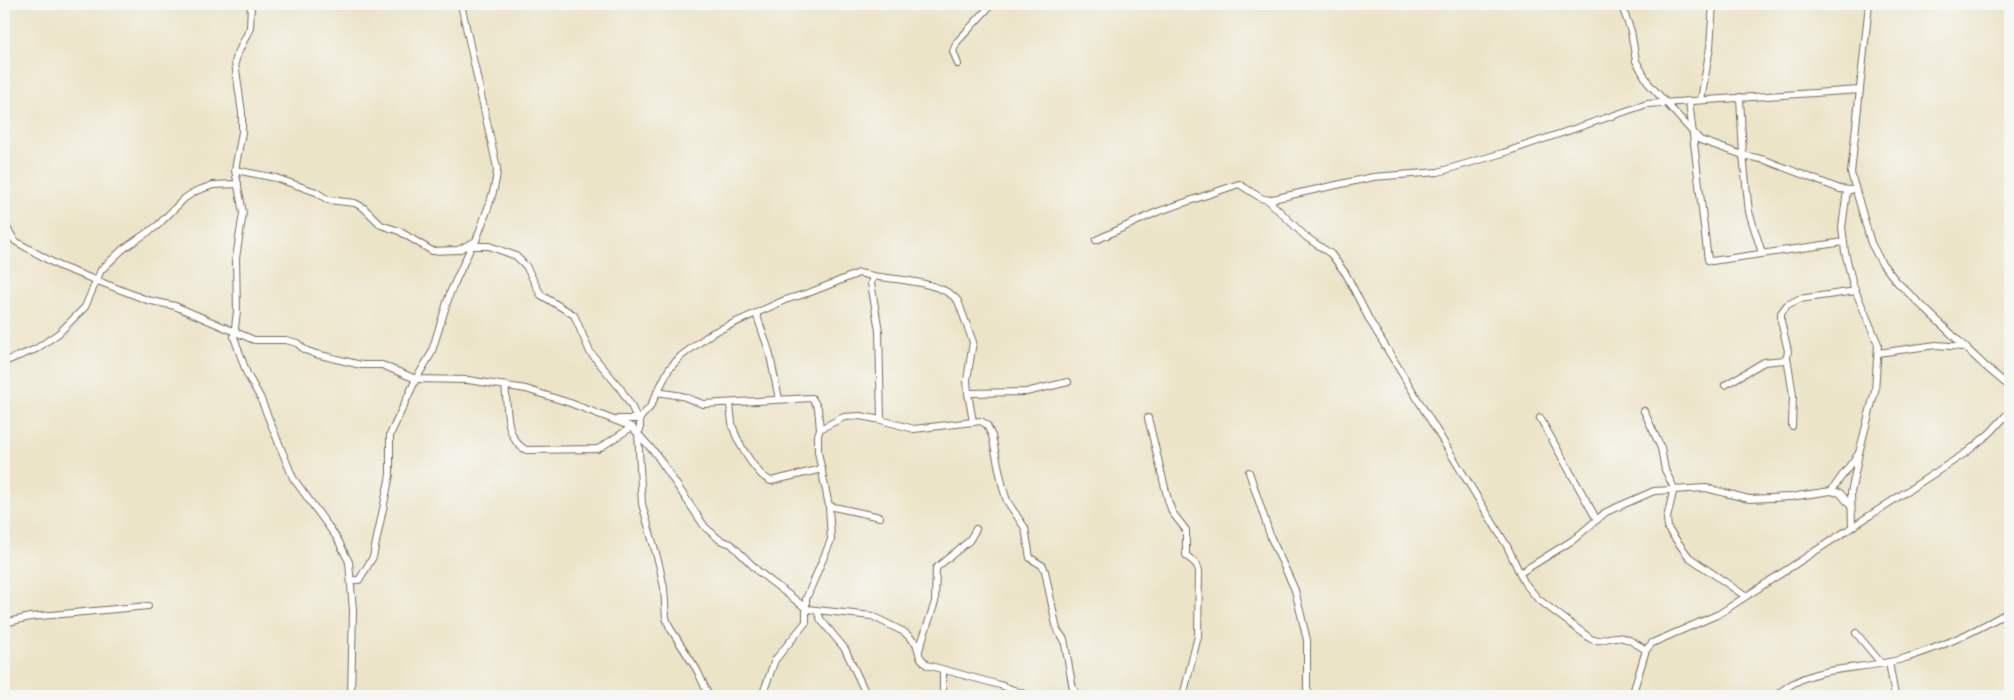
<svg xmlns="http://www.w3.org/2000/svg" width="2014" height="700" font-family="'Comic Neue',sans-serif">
<rect width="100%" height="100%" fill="#f6f6f2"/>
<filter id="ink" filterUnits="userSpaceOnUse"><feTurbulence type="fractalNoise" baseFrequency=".02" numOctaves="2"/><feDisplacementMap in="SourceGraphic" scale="10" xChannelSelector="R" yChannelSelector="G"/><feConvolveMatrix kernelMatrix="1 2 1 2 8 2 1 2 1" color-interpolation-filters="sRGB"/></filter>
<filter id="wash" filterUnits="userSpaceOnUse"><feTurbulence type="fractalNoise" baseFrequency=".0096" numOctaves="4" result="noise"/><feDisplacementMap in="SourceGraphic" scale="20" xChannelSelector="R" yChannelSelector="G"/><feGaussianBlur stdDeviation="1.12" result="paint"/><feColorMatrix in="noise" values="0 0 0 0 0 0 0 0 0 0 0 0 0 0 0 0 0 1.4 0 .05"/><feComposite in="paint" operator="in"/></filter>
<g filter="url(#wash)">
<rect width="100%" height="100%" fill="#ece4c7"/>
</g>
<g filter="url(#ink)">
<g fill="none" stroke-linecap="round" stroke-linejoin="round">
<g stroke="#796b59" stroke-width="8">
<g id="minor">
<path d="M251,4L250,28L237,55L235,63L242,113V132L235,170L243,213L236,258L237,311L234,337L247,374L260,397L293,478L337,538L349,562L353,610L351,696"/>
<path d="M1621,4L1631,31L1636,61L1649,84L1700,140L1743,155L1765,160L1840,189L1851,190"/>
<path d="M1869,4L1851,173L1871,243L1881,262L1897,282L1986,367L2010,387"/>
<path d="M958,64L953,51L957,42L992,4"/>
<path d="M1740,97L1743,155L1749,212L1762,253"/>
<path d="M1701,100L1710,47L1713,4"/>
<path d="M1689,101L1708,260L1712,261L1844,242"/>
<path d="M235,170L276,178L316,192L328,200L355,203L364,208L381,225L399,231L432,251L458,250L476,241C483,220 497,189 497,168L461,4"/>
<path d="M1847,191L1842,227L1845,252L1853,285L1878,344L1875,391L1859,453L1851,493L1852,525"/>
<path d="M1268,200L1306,237L1331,254L1346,274L1370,321L1507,546L1524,582L1538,599L1591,639C1599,643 1607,637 1616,637C1628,637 1636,644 1646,650"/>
<path d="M4,223L15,241L59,266L147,300L175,306L254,340H286L297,343L305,350L316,354L361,365H382L416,379L468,380L526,389L570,403L632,427L656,454L705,527L720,540L731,544L759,572L807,609L872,616L904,632L916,643L920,657L927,665L1000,685L1030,696"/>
<path d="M1096,240L1157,212L1239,184L1261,198L1268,200L1373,177L1438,172L1503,153L1647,104L1860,90"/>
<path d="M473,246H489L516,256L526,266L541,295L574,315L590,352L620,388L631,405L637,419L640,418V430L638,432L642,504L659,564L664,588L666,618L670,628L697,670L709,696"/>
<path d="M756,313L769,351L779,399"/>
<path d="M1878,353L1936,345L1964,347"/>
<path d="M1787,357L1793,395L1792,426"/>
<path d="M4,362L36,349L59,333L85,307L101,270L123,249L157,226L185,198L196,191L213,185L238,184"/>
<path d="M505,385C508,406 504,439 526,450L598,449L632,427"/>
<path d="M1725,385L1764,362L1784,360L1787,357L1788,351L1781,321V313L1787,305L1799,299L1856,291"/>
<path d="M657,392L682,396L703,404L812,398L818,408L820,429"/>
<path d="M968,393L973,422"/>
<path d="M730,404C731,411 731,420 733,427C737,442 757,476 771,481L822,469"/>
<path d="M1644,411L1661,448L1665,470L1674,488L1667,518L1668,529L1689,557L1745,596"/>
<path d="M640,418L650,407L669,369L681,356L712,333L785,300L811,292L859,273L873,276"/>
<path d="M1148,418L1168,500L1172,512L1186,530V555L1197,565L1199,571L1198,636L1183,696"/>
<path d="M1540,418L1597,520"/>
<path d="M618,419H637"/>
<path d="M881,420L879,331L871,283L873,276C896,280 943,281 958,301L973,342L967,380L968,393L1026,392L1068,382"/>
<path d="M1249,472L1271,538L1295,590L1307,640V688L1309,696"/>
<path d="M1831,491L1840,493L1850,505"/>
<path d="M829,506L880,517"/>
<path d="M1520,573L1573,540L1606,512L1654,491L1706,488L1749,499L1790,497L1831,491L1859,453"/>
<path d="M351,580H359L373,557L390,475V435L416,379L431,354L450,293L472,245"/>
<path d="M817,611L821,620L845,649L867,696"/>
<path d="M4,623L30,617L148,606"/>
<path d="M1856,633L1881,663"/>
<path d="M919,650L935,602L936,568L969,541L976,529"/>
<path d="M1889,662L1895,696"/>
<path d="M943,671V696"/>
<path d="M762,696L775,660L806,622V599L831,540L829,506L818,452V435L820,429L844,417L860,416L881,420L914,429L981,421L987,425L992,436L1003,488L1007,501L1025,528L1030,558L1043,566L1045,571L1057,630L1064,639L1073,689L1079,696"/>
<path d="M1632,696L1646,650L1652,643L1719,614L1967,452L1991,432L2010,411"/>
<path d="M1776,696C1812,662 1858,672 1902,659C1940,648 1976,631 2010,611"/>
</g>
</g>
<use href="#minor" stroke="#fff" stroke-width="6"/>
</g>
</g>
<rect width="2014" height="700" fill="none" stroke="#f6f6f2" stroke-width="20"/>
</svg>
